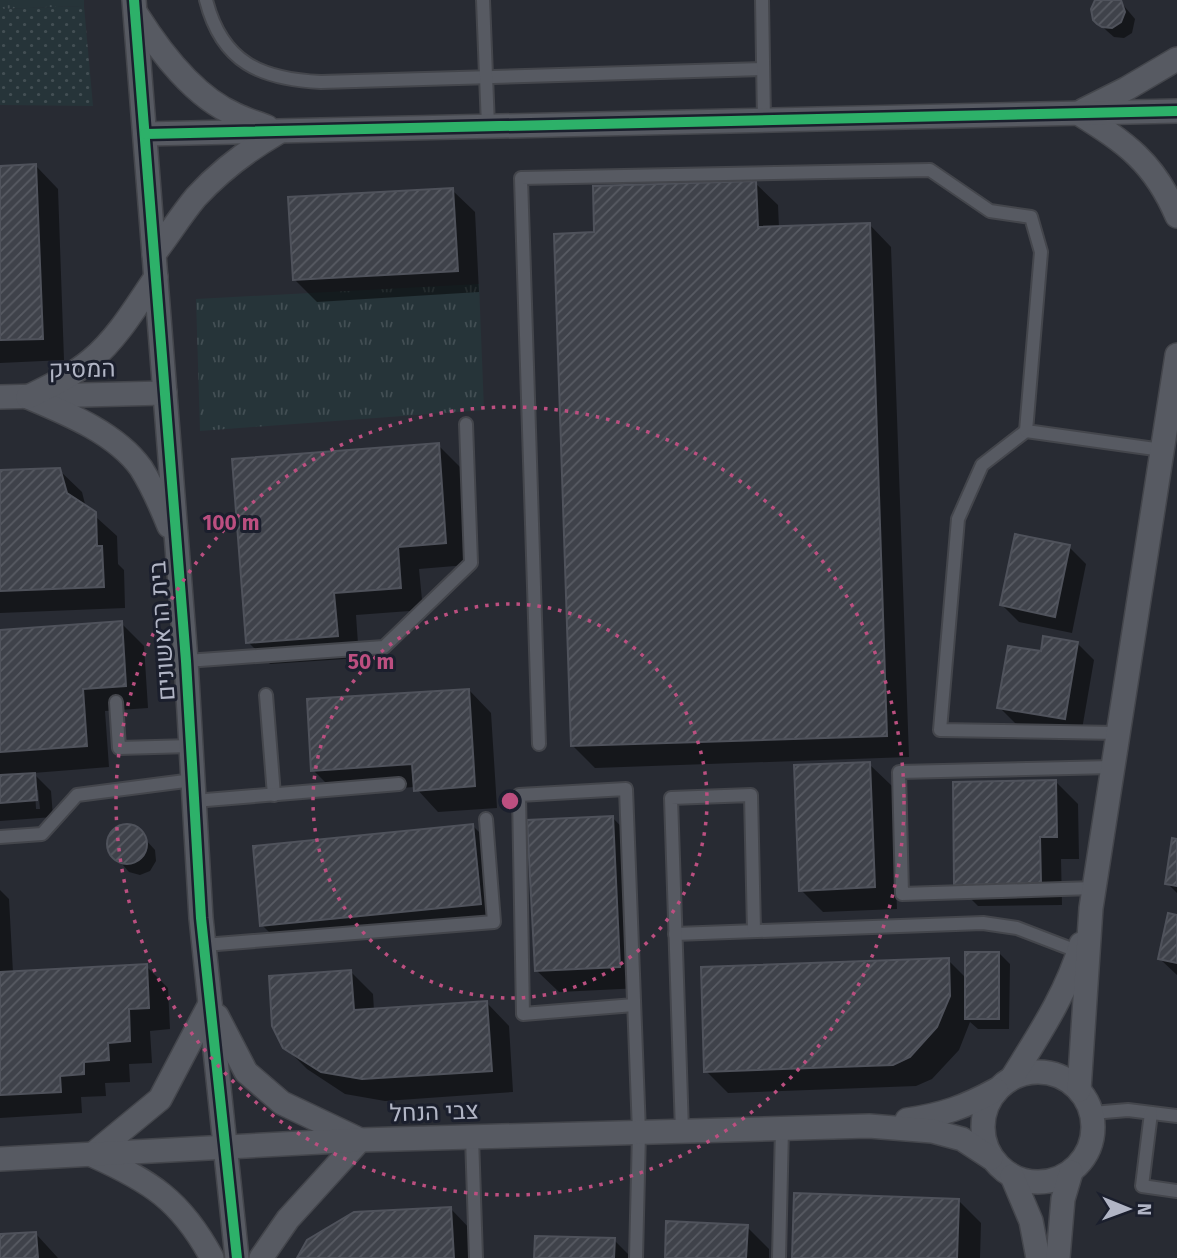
<svg xmlns="http://www.w3.org/2000/svg" width="1177" height="1258" font-family="'Fira Sans',Heebo,sans-serif">
<defs>
<pattern id="grass-tufts" width="24" height="20" patternUnits="userSpaceOnUse" patternTransform="scale(1.75)"><rect width="24" height="20" fill="#263439"/><path d="M3 7l-1-3M5 7V3M7 7l1-3M15 17l-1-3M17 17v-4M19 17l1-3" fill="none" stroke="#434f54"/></pattern>
<pattern id="park-dots" width="8" height="8" patternUnits="userSpaceOnUse" patternTransform="scale(1.75)"><rect width="8" height="8" fill="#263439"/><path d="M2 2h.1M6 6h.1" fill="none" stroke="#434f54" stroke-width="1.8" stroke-linecap="round"/></pattern>
<pattern id="building-hatch" width="6" height="6" patternUnits="userSpaceOnUse" patternTransform="scale(1.75)"><rect width="6" height="6" fill="#3f424a"/><path d="M-1 1l2-2M0 6l6-6M5 7l2-2" fill="none" stroke="#585b63"/></pattern>
</defs>
<rect width="100%" height="100%" fill="#282b33"/>
<g fill="url(#grass-tufts)">
<path d="M0,0H84V6L0,9Z"/>
<path d="M479,284L484,410L200,431L196,299Z"/>
</g>
<path fill="url(#park-dots)" d="M84,6L93,106L0,105V9Z"/>
<g fill="#0007" fill-rule="evenodd">
<path d="M1098,0H1119L1135,19L1132,33L1124,38L1114,37L1107,31L1095,19Z"/>
<path d="M36,166L58,189L64,360L0,363V168Z"/>
<path d="M755,183L778,205L779,228L869,224L891,247L909,757L595,768L573,746L596,234Z"/>
<path d="M452,190L475,212L479,292L317,302L295,280Z"/>
<path d="M438,445L460,467L467,565L419,569L423,610L356,615L359,658L270,664L248,642Z"/>
<path d="M59,470L82,492L86,508L117,536L118,564L124,570L125,608L0,613V472Z"/>
<path d="M1069,547L1086,564L1072,633L1019,622L1002,605Z"/>
<path d="M121,623L144,646L148,708L105,711L109,767L33,773L51,791L53,817L0,821V632ZM35,790H38L40,809H36Z"/>
<path d="M1077,643L1094,660L1081,735L1016,724L999,707L1042,653Z"/>
<path d="M469,690L491,713L497,808L438,812L415,787L335,792L313,770Z"/>
<path d="M869,764L892,786L897,909L823,912L801,890Z"/>
<path d="M1056,782L1078,804L1079,859H1061L1062,905L978,906L956,884Z"/>
<path d="M612,817L634,840L641,988L559,992L536,970Z"/>
<path d="M473,826L490,843L497,920L279,942L262,925Z"/>
<path d="M123,827L135,828L155,850L156,861L150,871L140,875L129,872L110,850L109,845L112,833Z"/>
<path d="M1177,840V893L1167,883Z"/>
<path d="M0,890L9,899L13,973L146,966L168,988L170,1029L150,1031L152,1063L129,1064L130,1082L105,1083L106,1096L81,1097L82,1113L0,1118Z"/>
<path d="M1177,917V975L1160,959Z"/>
<path d="M999,953L1010,964L1009,1029H978L970,1022L959,1050L932,1079L916,1086L728,1093L706,1071L948,960L967,979Z"/>
<path d="M351,972L373,994L374,1011L487,1003L509,1026L513,1092L385,1101L345,1094L307,1069L284,1046Z"/>
<path d="M959,1201L981,1223L980,1258H794Z"/>
<path d="M451,1209L473,1232L474,1258H299Z"/>
<path d="M747,1227L769,1249V1258H666Z"/>
<path d="M36,1234L58,1258H0V1236Z"/>
<path d="M614,1240L632,1258H536Z"/>
</g>
<g fill="url(#building-hatch)" stroke="#4f525b" stroke-width="2">
<path d="M1095,0H1121L1125,12L1121,22L1112,28L1102,27L1097,24L1093,20L1091,9Z"/>
<path d="M36,164L43,339L0,340V166Z"/>
<path d="M756,181L758,227L870,223L887,736L571,746L554,234L594,232L593,186Z"/>
<path d="M453,188L458,271L293,280L288,197Z"/>
<path d="M439,443L446,543L398,547L401,588L334,593L338,636L246,643L232,459Z"/>
<path d="M60,468L67,493L96,512L97,546H102L104,587L0,591V470Z"/>
<path d="M1015,534L1070,545L1055,617L1000,605Z"/>
<path d="M122,621L126,686L83,689L87,746L0,752V630Z"/>
<path d="M1043,636L1078,642L1065,719L997,708L1008,646L1041,651Z"/>
<path d="M469,689L475,786L414,791L412,764L311,771L307,699Z"/>
<path d="M870,762L875,887L799,891L794,765Z"/>
<path d="M35,773L37,800L0,803V775Z"/>
<path d="M1056,780L1057,837H1040L1041,883L954,885L953,782Z"/>
<path d="M613,816L620,967L535,971L527,820Z"/>
<path d="M473,824L481,904L260,926L253,846Z"/>
<circle cx="127" cy="844" r="20"/>
<path d="M1172,838L1177,839V886L1165,884Z"/>
<path d="M1168,913L1177,915V963L1158,959Z"/>
<rect x="965" y="952" width="34" height="67"/>
<path d="M949,958L950,996L937,1027L910,1057L893,1065L704,1072L701,967Z"/>
<path d="M147,964L149,1008L129,1009L130,1041L108,1043L109,1060L84,1062V1074L60,1076L61,1092L0,1095V972Z"/>
<path d="M351,970L354,1010L487,1001L492,1071L362,1079L321,1072L283,1048L272,1026L269,976Z"/>
<path d="M794,1193L959,1199L957,1258H792Z"/>
<path d="M451,1207L454,1258H297L307,1240L354,1212Z"/>
<path d="M666,1221L748,1225L746,1258H665Z"/>
<path d="M36,1232L38,1258H0V1234Z"/>
<path d="M535,1236L615,1238L614,1258H534Z"/>
</g>
<g fill="none" stroke-linecap="round" stroke-linejoin="round">
<g stroke="#44464c" stroke-width="16">
<g id="service">
<path d="M206,0C222,63 261,79 321,82L763,69"/>
<path d="M483,0L488,126"/>
<path d="M762,0L764,120"/>
<path d="M1026,431L982,465L958,519L940,730L1118,733"/>
<path d="M186,661L384,647L471,563L466,424"/>
<path d="M266,695L274,795"/>
<path d="M116,702L119,748L191,746"/>
<path d="M539,744L521,178L930,170L990,211L1031,217L1041,252L1026,431L1162,450"/>
<path d="M194,801L399,784"/>
<path d="M0,837L42,834L77,795L193,780"/>
<path d="M1094,888L902,894L899,772L1113,767"/>
<path d="M675,934L983,923L1017,928L1082,953"/>
<path d="M204,945L494,922L486,819"/>
<path d="M634,1005L523,1014L519,795L626,789L639,1132L636,1258"/>
<path d="M1092,1113L1128,1110L1177,1116"/>
<path d="M1151,1113L1142,1186L1177,1191"/>
<path d="M682,1131L671,798L751,795L754,931"/>
<path d="M472,1137L476,1258"/>
<path d="M779,1258L782,1128"/>
</g>
</g>
<g stroke="#44464c" stroke-width="26">
<g id="minor">
<path d="M134,0L186,661L201,918L237,1258"/>
<path d="M137,15C161,53 194,97 236,115C246,120 257,123 267,127"/>
<path d="M1084,110L1126,89L1177,59"/>
<path d="M1078,113C1126,143 1154,162 1177,216"/>
<path d="M145,134L1177,111"/>
<path d="M154,254C168,236 181,215 196,197C219,172 248,150 277,133"/>
<path d="M0,397L165,393"/>
<path d="M28,397C66,413 116,433 141,468C153,487 161,506 169,526"/>
<path d="M28,397C50,386 72,376 91,360C117,339 137,305 156,277"/>
<path d="M210,1004L160,1099L92,1155C150,1181 181,1200 212,1258"/>
<path d="M217,1016L246,1072L282,1103L360,1140L288,1219L261,1258"/>
<circle cx="1038" cy="1127" r="55"/>
<path d="M1012,1078C1038,1036 1067,993 1081,944"/>
<path d="M1079,1090L1091,908L1177,355"/>
<path d="M907,1120C942,1115 965,1107 996,1090"/>
<path d="M0,1159L360,1140L869,1126L932,1131L962,1139L991,1158"/>
<path d="M1012,1176L1031,1221L1038,1258"/>
<path d="M1058,1258L1063,1199L1071,1172"/>
</g>
</g>
<use href="#service" stroke="#575a62" stroke-width="12"/>
<use href="#minor" stroke="#575a62" stroke-width="23"/>
<g stroke="#1b1f2d" stroke-width="15">
<g id="cycleway">
<path d="M134,0L186,661L201,918L237,1258"/>
<path d="M145,134L1177,111"/>
</g>
</g>
<use href="#cycleway" stroke="#2db169" stroke-width="10"/>
</g>
<g fill="none" stroke="#bc4f80" stroke-width="3.5" stroke-dasharray="3.5 7">
<circle cx="510" cy="801" r="197"/>
<circle cx="510" cy="801" r="394"/>
</g>
<g text-anchor="middle" stroke-width="6" stroke-linejoin="round" paint-order="stroke">
<g font-size="24" fill="#b1b5c5" stroke="#1b1f2d">
<text transform="translate(82 369) rotate(-1)" y="8">המסיק</text>
<text transform="translate(162 631) rotate(-94)" y="8">בית הראשונים</text>
<text transform="translate(434 1112) rotate(-2)" y="8">צבי הנחל</text>
</g>
</g>
<circle cx="510" cy="801" r="10" fill="#bc4f80" stroke="#1b1f2d" stroke-width="3.5"/>
<g font-size="21" text-anchor="middle" font-weight="bold" fill="#bc4f80" stroke="#1b1f2d" stroke-width="6" stroke-linejoin="round" paint-order="stroke">
<text x="231" y="530">100 m</text>
<text x="371" y="669">50 m</text>
</g>
<g transform="translate(1128 1209) rotate(91)" stroke="#1b1f2d" stroke-width="5" paint-order="stroke">
<path d="M0-5L12 26L0 18L-12 26Z" fill="#b1b5c5"/>
<text y="-10" font-size="19" font-weight="bold" text-anchor="middle" fill="#b1b5c5">N</text>
</g>
</svg>
